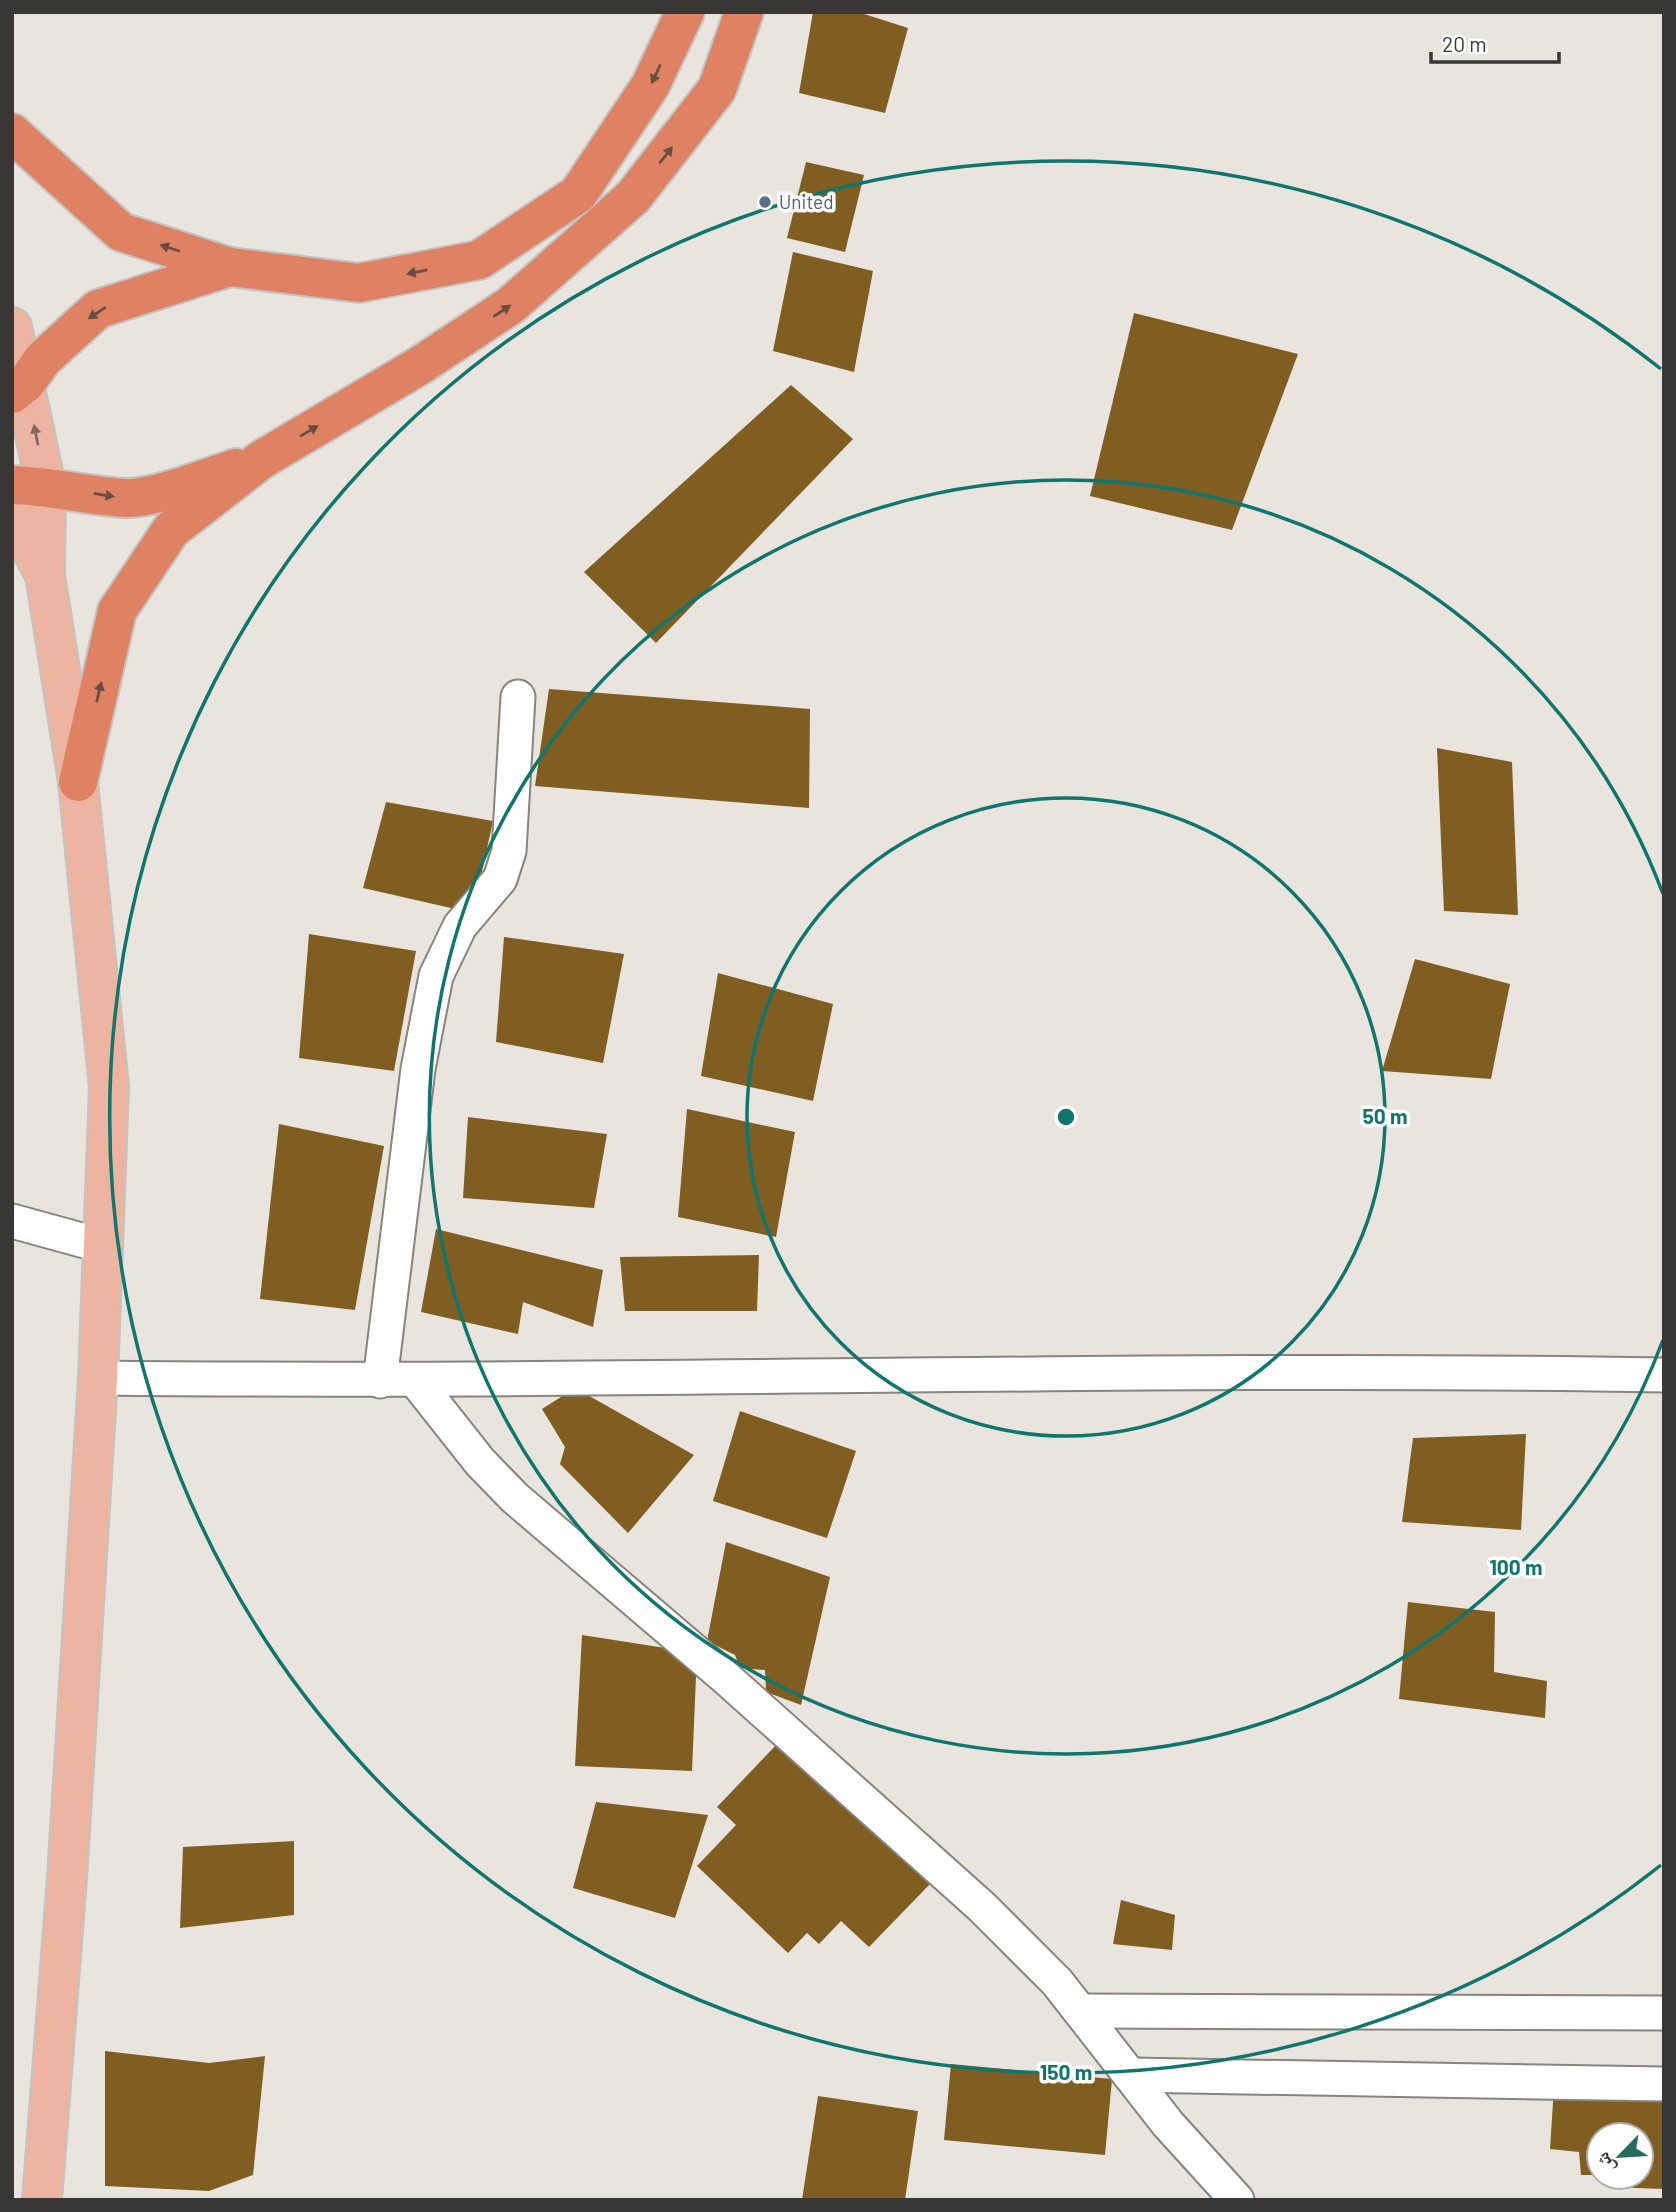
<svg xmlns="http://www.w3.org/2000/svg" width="1676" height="2212" font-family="Barlow,'Noto Naskh Arabic',sans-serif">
<rect width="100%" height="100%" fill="#e9e5de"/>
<g fill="#805d20">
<path d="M813,12H858L908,28L885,113L799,93Z"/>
<path d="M806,162L864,175L845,252L787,238Z"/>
<path d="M793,252L873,271L854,372L773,351Z"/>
<path d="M1134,313L1298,354L1232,530L1090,496Z"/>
<path d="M791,385L853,439L656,643L584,572Z"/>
<path d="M549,689L810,709L809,808L535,786Z"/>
<path d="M1437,748L1512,762L1518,915L1444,911Z"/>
<path d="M386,802L493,821L473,913L363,888Z"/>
<path d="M309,934L416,951L394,1071L299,1058Z"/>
<path d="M504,937L624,954L603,1063L496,1042Z"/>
<path d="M1415,959L1510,984L1491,1079L1382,1071Z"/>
<path d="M718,973L833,1004L813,1101L701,1076Z"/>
<path d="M687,1109L795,1132L776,1237L678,1217Z"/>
<path d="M468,1117L607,1134L594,1208L463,1198Z"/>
<path d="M279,1124L384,1146L355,1310L260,1299Z"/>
<path d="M436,1229L603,1270L593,1327L523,1302L518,1334L421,1312Z"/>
<path d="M759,1255L757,1311H625L620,1257Z"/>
<path d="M575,1388L694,1455L628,1533L560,1464L565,1447L542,1409Z"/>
<path d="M740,1411L856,1451L827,1538L713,1501Z"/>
<path d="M1526,1434L1521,1530L1402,1522L1413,1438Z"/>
<path d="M726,1542L830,1577L801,1705L766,1692L765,1670L740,1668L735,1655L707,1641Z"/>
<path d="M1408,1602L1495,1612L1494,1672L1547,1681L1545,1718L1399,1699Z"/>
<path d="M582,1635L697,1653L692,1771L575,1766Z"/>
<path d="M780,1741L930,1884L869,1947L841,1921L819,1944L807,1933L788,1953L697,1866L736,1825L717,1807Z"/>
<path d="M596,1802L708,1815L675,1918L573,1888Z"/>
<path d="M294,1841V1915L180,1928L183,1847Z"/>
<path d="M1121,1900L1175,1915L1172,1950L1113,1944Z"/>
<path d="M105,2051L209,2063L265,2056L253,2175L209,2191L105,2186Z"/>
<path d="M951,2064L1112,2079L1105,2155L944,2140Z"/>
<path d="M1554,2087L1664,2096V2189L1607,2187L1608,2177H1641V2135H1599V2175H1581L1579,2152L1550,2149Z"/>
<path d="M818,2096L918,2111L905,2200H802Z"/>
</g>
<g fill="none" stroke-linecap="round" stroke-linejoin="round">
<g stroke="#87837d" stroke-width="37">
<g id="street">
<path d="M12,1221L103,1246"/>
<path d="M98,1378C620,1384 1142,1366 1664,1375"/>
<path d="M380,1381L418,1069L436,976L460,926L500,879L509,851L518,697"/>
<path d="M416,1381L480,1462L515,1498L726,1678L982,1907L1057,1982L1168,2124L1237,2200"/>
<path d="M1080,2011L1664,2013"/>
<path d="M1130,2075L1664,2084"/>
</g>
</g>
<g stroke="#c4c3c2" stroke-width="42">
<g id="primary">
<path d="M12,327L46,486L45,575L78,782L109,1087L98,1378L67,1878L42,2200"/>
<path d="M12,514L44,573"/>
</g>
</g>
<g stroke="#c4c3c2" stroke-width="42">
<g id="highway">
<path d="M12,133L121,232L230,267L359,283L479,260L578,194L650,86L685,12"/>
<path d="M12,394L26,383L43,359L98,309L230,267"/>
<path d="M12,485C51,486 88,496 126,498C154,499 208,477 236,468"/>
<path d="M78,782L117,611L171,530L261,460L419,366L511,305L633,197L717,89L744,12"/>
</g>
</g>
<use href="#street" stroke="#fff" stroke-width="33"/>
<use href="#primary" stroke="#ecb4a1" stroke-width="38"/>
<use href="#highway" stroke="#df8263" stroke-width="38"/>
</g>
<defs><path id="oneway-solid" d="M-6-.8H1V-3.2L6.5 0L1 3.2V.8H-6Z" transform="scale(1.75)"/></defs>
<g fill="#6b4e43">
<use href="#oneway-solid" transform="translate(656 74) rotate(115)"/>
<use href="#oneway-solid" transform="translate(666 155) rotate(-52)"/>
<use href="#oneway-solid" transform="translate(170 248) rotate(-162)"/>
<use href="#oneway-solid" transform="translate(417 272) rotate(169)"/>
<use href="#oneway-solid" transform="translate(502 311) rotate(-34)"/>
<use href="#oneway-solid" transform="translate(97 313) rotate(146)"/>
<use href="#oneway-solid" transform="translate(309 431) rotate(-31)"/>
<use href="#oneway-solid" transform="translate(104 495) rotate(9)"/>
<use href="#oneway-solid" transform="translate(99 692) rotate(-77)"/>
</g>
<use fill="#816960" href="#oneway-solid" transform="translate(36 435) rotate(-101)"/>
<g fill="none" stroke="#0f766e" stroke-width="3.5">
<circle cx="1066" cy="1117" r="319"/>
<path d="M1663 1340A637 637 0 1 1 1663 894"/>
<path d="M1661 1865A956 956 0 1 1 1661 369"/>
</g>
<circle fill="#5c6f8a" stroke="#fff" stroke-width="2.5" cx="765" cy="202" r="7"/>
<g text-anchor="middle" stroke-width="7" stroke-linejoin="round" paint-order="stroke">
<g font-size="19" fill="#4e5e75" stroke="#fff" text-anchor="start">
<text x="779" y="209">United</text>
</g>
</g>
<circle cx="1066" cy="1117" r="10" fill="#0f766e" stroke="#fff" stroke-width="3.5"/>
<g font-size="21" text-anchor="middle" font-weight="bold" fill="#0f766e" stroke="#fff" stroke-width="7" stroke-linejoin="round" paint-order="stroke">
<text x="1385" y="1124">50 m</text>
<text x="1516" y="1575">100 m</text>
<text x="1066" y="2080">150 m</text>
</g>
<rect width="1676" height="2212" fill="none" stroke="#393735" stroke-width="28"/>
<g transform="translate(1620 2156) rotate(245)"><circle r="33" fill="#ffffff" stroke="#b0afae" stroke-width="2"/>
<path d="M0-5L12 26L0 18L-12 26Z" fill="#276b5d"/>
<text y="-10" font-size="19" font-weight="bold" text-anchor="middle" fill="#393735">ش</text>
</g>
<path d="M1431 52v10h128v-10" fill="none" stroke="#393735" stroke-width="3.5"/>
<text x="1442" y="52" font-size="21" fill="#393735" stroke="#ffffff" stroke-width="5" paint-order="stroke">20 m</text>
</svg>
